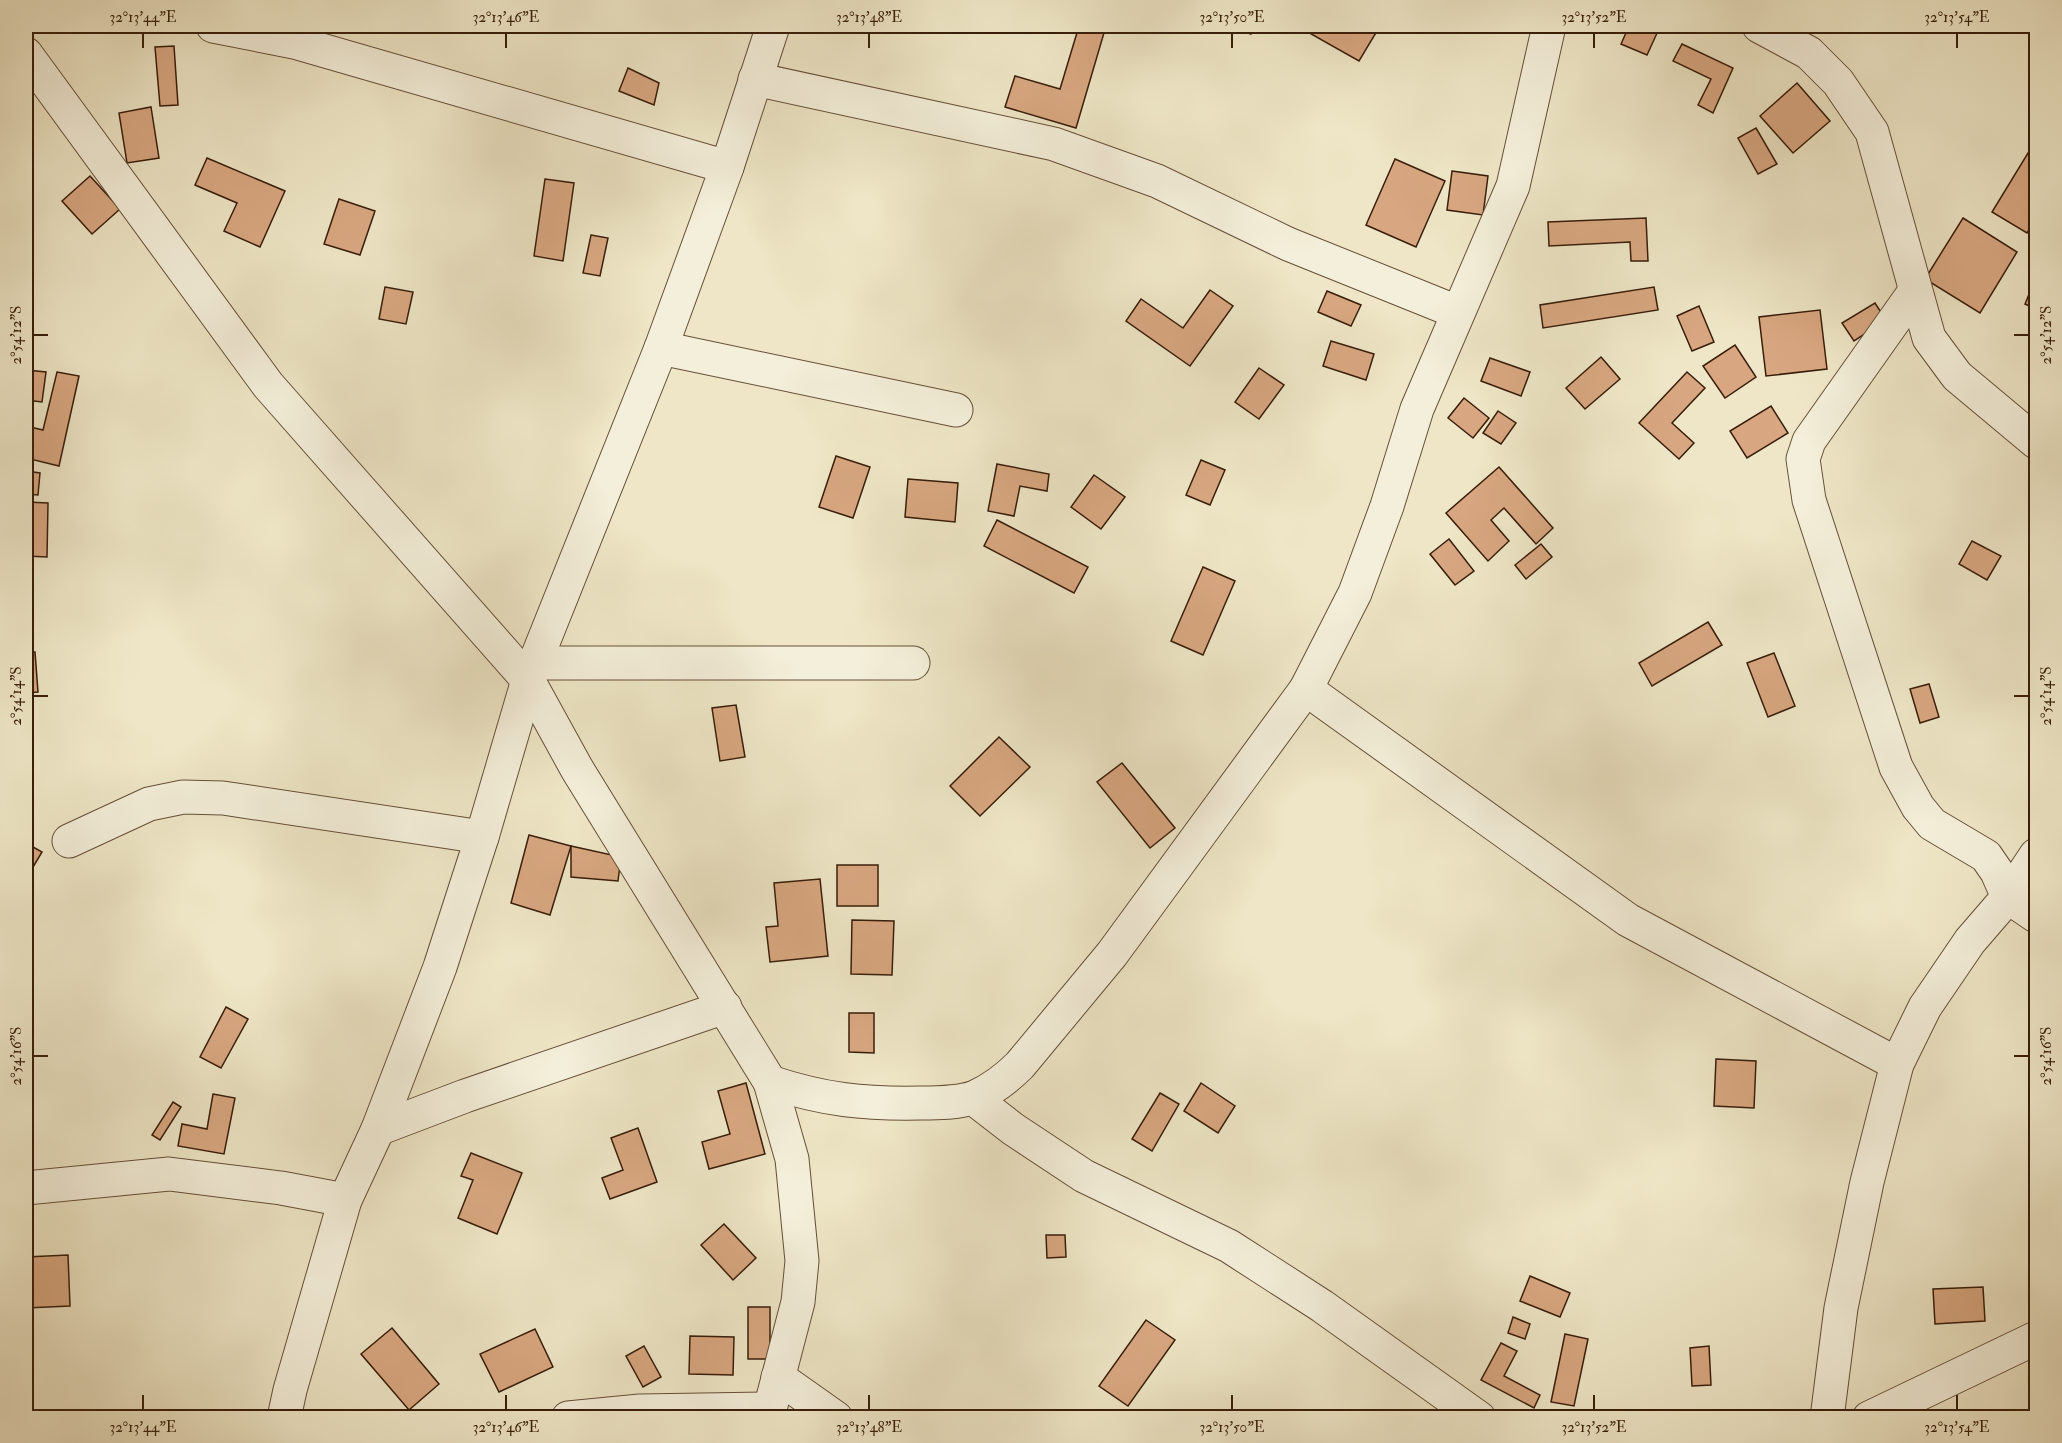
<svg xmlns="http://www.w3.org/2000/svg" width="2062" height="1443" font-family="'IM FELL Double Pica',serif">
<rect width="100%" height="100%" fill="#eee6c6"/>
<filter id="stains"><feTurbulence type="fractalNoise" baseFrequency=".00333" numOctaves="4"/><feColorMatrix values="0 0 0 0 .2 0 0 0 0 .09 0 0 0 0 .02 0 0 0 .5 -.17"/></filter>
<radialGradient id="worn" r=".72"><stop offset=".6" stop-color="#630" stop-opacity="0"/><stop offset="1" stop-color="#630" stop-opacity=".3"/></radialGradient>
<g fill="#d8a781" stroke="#381d09" stroke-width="1.5">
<path d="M1042,26H1074L1073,29Z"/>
<path d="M1079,26H1106L1076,128L1005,107L1015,76L1060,89Z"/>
<path d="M1226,26H1254L1251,34Z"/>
<path d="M1297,26H1380L1359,61Z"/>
<path d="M1629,26H1644L1658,31L1647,55L1621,44Z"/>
<path d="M1682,44L1733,68L1713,113L1698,105L1711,79L1673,61Z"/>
<path d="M174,46L178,105L160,106L155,47Z"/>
<path d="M628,68L659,83L654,105L619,91Z"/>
<path d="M1797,83L1830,121L1793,153L1760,116Z"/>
<path d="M151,107L159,158L127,163L119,113Z"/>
<path d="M1756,128L1777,164L1758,174L1738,138Z"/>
<path d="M2036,140V218L2027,233L1992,212Z"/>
<path d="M207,158L285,191L260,247L224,231L237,203L195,185Z"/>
<path d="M1395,159L1445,181L1416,247L1366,225Z"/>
<path d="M1452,171L1488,176L1483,215L1447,210Z"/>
<path d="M90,176L120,209L92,234L62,201Z"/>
<path d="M545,179L574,183L563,261L534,256Z"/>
<path d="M339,199L375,211L360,255L324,244Z"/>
<path d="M1646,218L1648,261H1631L1630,242L1549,246L1548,222Z"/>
<path d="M1963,218L2017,252L1980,313L1925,279Z"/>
<path d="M591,235L608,238L600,276L583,273Z"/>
<path d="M2036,277V309L2025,304Z"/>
<path d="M385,287L413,292L406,324L379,319Z"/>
<path d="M1654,287L1658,310L1543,328L1540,305Z"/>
<path d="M1210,290L1233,306L1190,366L1126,321L1141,299L1183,328Z"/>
<path d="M1327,291L1361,305L1351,326L1318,312Z"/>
<path d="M1875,303L1886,320L1854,341L1842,323Z"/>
<path d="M1699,306L1714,342L1692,351L1677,316Z"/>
<path d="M1820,310L1827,369L1766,376L1759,317Z"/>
<path d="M1331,341L1374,354L1366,380L1323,366Z"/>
<path d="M1735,345L1756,377L1725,398L1703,366Z"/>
<path d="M1601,357L1620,379L1585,409L1566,388Z"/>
<path d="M1490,358L1530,372L1521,396L1481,381Z"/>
<path d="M1259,368L1284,385L1259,419L1235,402Z"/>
<path d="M26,370L46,372L42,402L26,400Z"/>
<path d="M57,372L79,376L59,466L26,458V426L43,430Z"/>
<path d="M1687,372L1705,388L1672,423L1694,443L1679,459L1639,423Z"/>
<path d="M1464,398L1489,418L1473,438L1448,418Z"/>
<path d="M1771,406L1788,433L1747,458L1730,431Z"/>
<path d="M1498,411L1516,423L1501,444L1483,433Z"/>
<path d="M836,456L870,467L853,518L819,507Z"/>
<path d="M1201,460L1225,470L1210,505L1186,495Z"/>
<path d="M997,464L1049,474L1047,491L1020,486L1014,516L988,511Z"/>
<path d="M1499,467L1553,528L1536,544L1504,508L1491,520L1509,541L1488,561L1446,513Z"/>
<path d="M26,471L40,473L38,495L26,494Z"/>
<path d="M1094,475L1125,497L1101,529L1071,507Z"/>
<path d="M908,479L958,483L955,522L905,517Z"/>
<path d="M26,502L48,503L47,557L26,556Z"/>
<path d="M997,520L1088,567L1074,593L984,546Z"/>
<path d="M1449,539L1474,571L1455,585L1430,554Z"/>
<path d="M1972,541L2001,556L1987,580L1959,564Z"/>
<path d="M1541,544L1552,557L1526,579L1515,565Z"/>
<path d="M1203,567L1235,581L1203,655L1171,641Z"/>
<path d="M1708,622L1722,645L1652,686L1639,663Z"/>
<path d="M35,652L38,692L26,693V653Z"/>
<path d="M1774,653L1795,706L1768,717L1747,663Z"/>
<path d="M1929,684L1939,717L1920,723L1910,689Z"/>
<path d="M736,705L745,757L720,761L712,708Z"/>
<path d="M999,737L1030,767L980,816L950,786Z"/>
<path d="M1122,763L1175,828L1150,848L1097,782Z"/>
<path d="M529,835L571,846L550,915L511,903Z"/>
<path d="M26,843L42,852L26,879Z"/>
<path d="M571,846L621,857L618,881L571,877Z"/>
<rect x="837" y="865" width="41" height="41"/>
<path d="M820,879L828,956L770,962L766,927L778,926L774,883Z"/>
<path d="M852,920L894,921L892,975L851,974Z"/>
<path d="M226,1007L248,1019L221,1068L200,1057Z"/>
<path d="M849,1013H874V1053L849,1052Z"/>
<path d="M1716,1059L1756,1061L1754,1108L1714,1106Z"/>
<path d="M746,1083L765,1154L709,1169L702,1142L730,1134L718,1091Z"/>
<path d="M1201,1083L1235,1106L1218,1133L1184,1111Z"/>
<path d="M1160,1093L1179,1104L1152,1151L1132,1139Z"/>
<path d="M213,1094L235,1098L224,1154L178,1146L182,1124L207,1129Z"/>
<path d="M173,1102L181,1107L160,1140L152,1135Z"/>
<path d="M638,1128L657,1182L610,1199L602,1178L623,1170L611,1138Z"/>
<path d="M471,1153L522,1173L497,1234L458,1218L473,1180L461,1176Z"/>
<path d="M724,1224L756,1258L733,1280L701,1245Z"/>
<path d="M1046,1235H1065L1066,1257L1047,1258Z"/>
<path d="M68,1255L70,1306L26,1308V1257Z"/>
<path d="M1530,1276L1570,1293L1560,1317L1520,1301Z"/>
<path d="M1983,1287L1985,1321L1935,1324L1933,1289Z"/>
<rect x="748" y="1307" width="22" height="52"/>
<path d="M1513,1317L1530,1324L1525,1339L1508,1333Z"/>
<path d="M1146,1320L1175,1340L1128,1406L1099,1386Z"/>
<path d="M392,1328L439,1384L409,1410L361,1354Z"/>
<path d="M535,1329L553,1367L499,1392L480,1354Z"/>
<path d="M1565,1334L1588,1339L1574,1406L1551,1402Z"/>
<path d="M690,1336L734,1337L733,1375L689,1374Z"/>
<path d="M1501,1343L1517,1351L1504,1376L1540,1395L1534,1408L1481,1380Z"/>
<path d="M644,1346L661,1377L643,1387L626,1356Z"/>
<path d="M1709,1346L1711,1385L1692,1386L1690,1348Z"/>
</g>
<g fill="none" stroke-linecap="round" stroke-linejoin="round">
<g stroke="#664f38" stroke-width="35">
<g id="minor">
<path d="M213,26L294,42L727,167"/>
<path d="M1759,26L1809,53L1838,82L1872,132L1929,338L1957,376L2036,442"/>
<path d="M26,54L268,385L528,680L577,769L770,1082L792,1159L802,1261L798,1302L770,1409L771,1418"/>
<path d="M755,79L1054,144L1157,181L1288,244L1457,312"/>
<path d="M1915,291L1809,441L1803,459L1809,500L1896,767L1918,807L1932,824L1986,856L1997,872L2008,897L2036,916"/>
<path d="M661,348L956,410"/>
<path d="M535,663H913"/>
<path d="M1306,689L1628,920L1897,1064"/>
<path d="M69,841L149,804L183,797L223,798L482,837"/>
<path d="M770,1082C824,1100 864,1104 920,1103C937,1103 960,1103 975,1097C993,1089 1007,1078 1020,1065L1112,954L1306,689L1355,593L1387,506L1417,409L1513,186L1549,26"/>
<path d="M973,1098L1013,1129L1084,1176L1229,1246L1322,1306L1479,1418"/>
<path d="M378,1129L465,1096L725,1007"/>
<path d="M26,1188L169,1174L281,1188L345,1200"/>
<path d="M778,1377L836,1418"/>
<path d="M284,1418L290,1390L345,1200L378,1129L440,967L482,837L528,680L661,348L727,167L773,26"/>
<path d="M568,1418L640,1411L770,1409"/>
<path d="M1827,1418L1841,1308L1867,1182L1897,1064L1925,1007L1970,941L2008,897L2036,855"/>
<path d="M1869,1418L2036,1338"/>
</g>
</g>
<use href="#minor" stroke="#f4efda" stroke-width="33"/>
</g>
<path fill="none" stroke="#381d09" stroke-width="2" d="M143,33V48M506,33V48M869,33V48M1232,33V48M1594,33V48M1957,33V48M33,335H48M2014,335H2029M33,696H48M2014,696H2029M33,1056H48M2014,1056H2029M143,1395V1410M506,1395V1410M869,1395V1410M1232,1395V1410M1594,1395V1410M1957,1395V1410"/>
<rect width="2062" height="1443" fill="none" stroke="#eee6c6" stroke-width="66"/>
<rect x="33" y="33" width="1996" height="1377" fill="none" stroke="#381d09" stroke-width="2"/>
<g font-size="15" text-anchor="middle" fill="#381d09">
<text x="143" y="22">32°13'44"E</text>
<text x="506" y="22">32°13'46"E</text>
<text x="869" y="22">32°13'48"E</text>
<text x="1232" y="22">32°13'50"E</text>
<text x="1594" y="22">32°13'52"E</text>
<text x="1957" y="22">32°13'54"E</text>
<text transform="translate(16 335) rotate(-90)" y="5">2°54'12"S</text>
<text transform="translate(2046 335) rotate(-90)" y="5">2°54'12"S</text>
<text transform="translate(16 696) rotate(-90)" y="5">2°54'14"S</text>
<text transform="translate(2046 696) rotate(-90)" y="5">2°54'14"S</text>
<text transform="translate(16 1056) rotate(-90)" y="5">2°54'16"S</text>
<text transform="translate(2046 1056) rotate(-90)" y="5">2°54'16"S</text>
<text x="143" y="1432">32°13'44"E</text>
<text x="506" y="1432">32°13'46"E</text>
<text x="869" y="1432">32°13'48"E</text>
<text x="1232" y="1432">32°13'50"E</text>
<text x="1594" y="1432">32°13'52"E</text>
<text x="1957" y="1432">32°13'54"E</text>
</g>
<rect width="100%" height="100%" filter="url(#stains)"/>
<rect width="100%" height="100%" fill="url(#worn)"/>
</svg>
